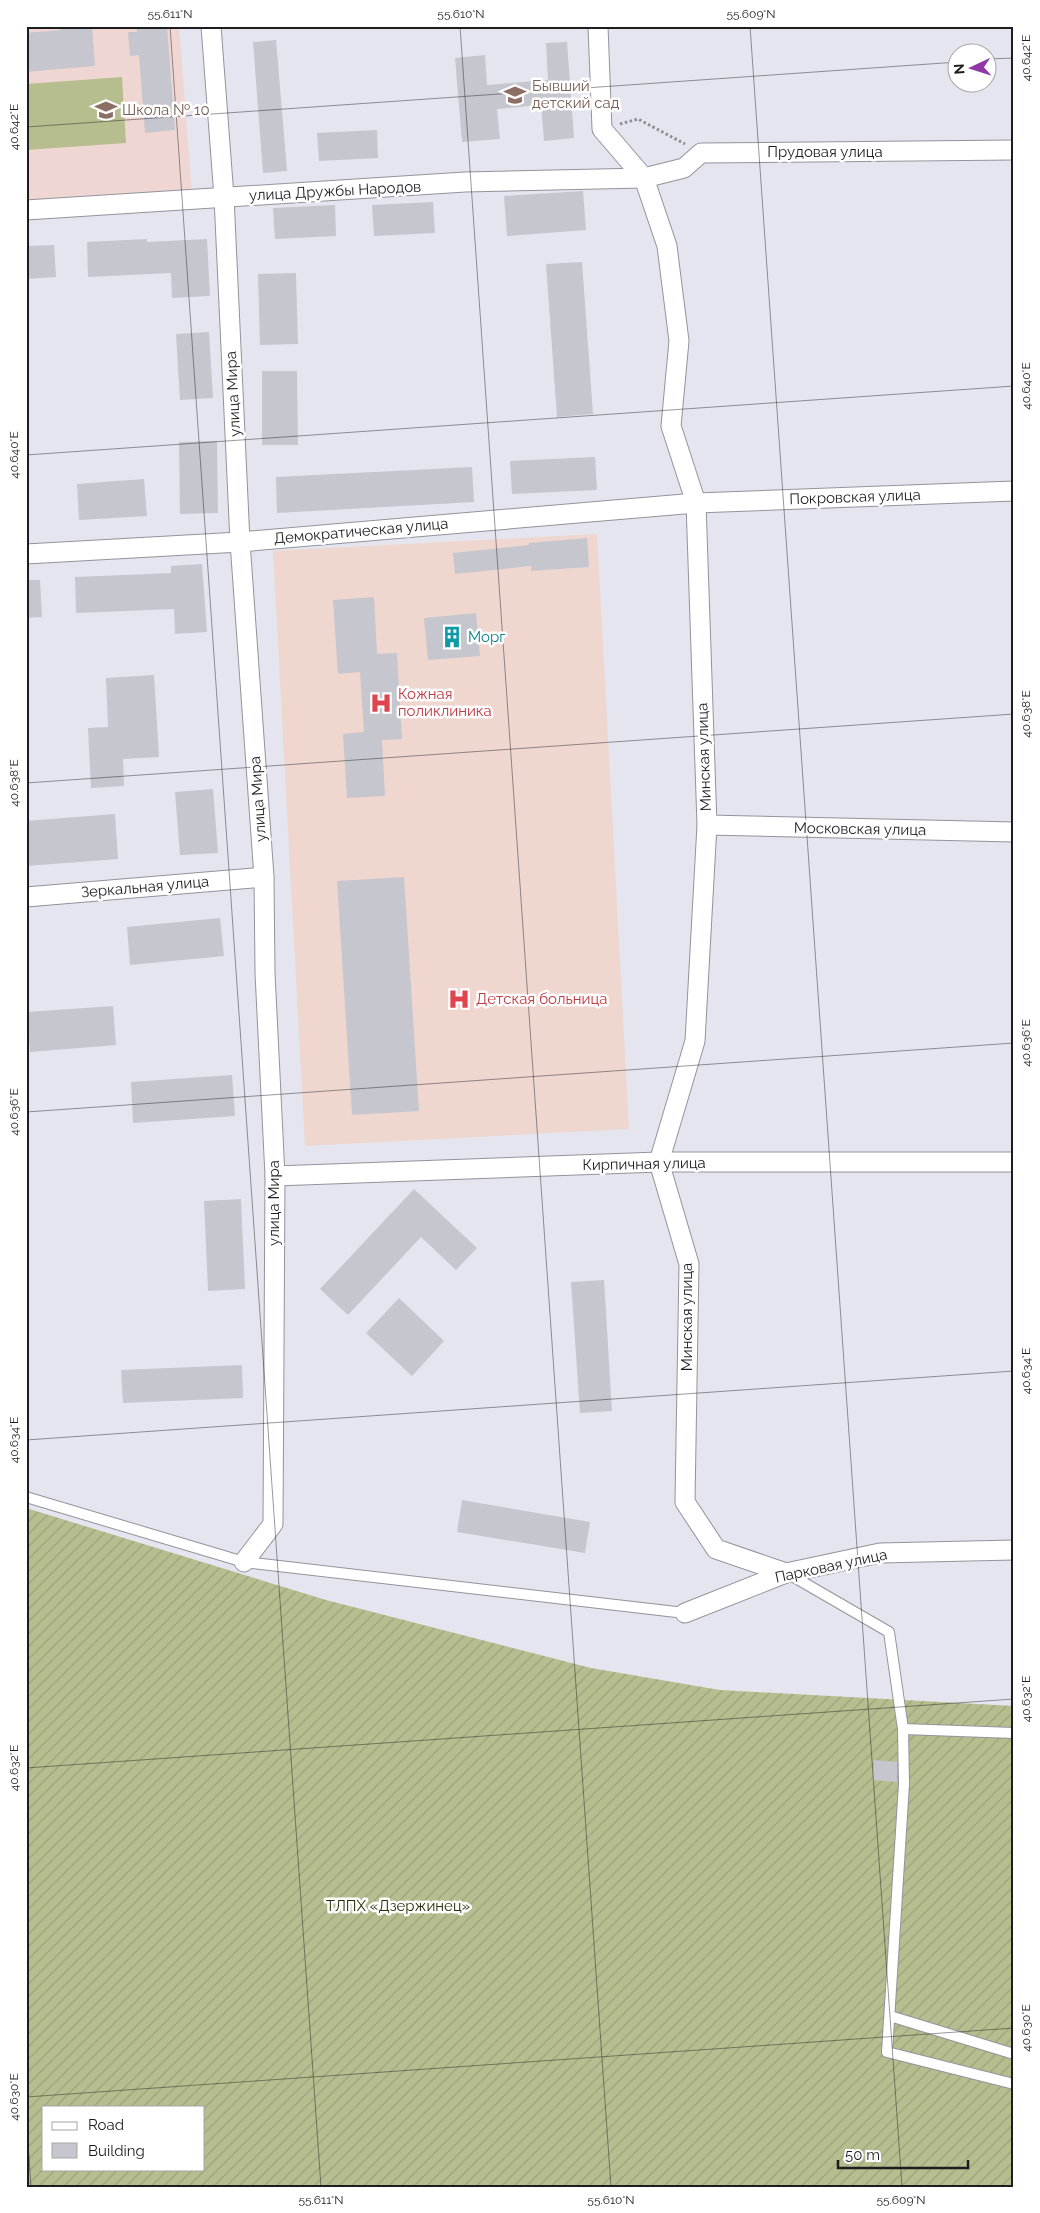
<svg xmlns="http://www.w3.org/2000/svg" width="1040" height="2213" font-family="Raleway,sans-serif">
<defs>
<pattern id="garden-furrows" width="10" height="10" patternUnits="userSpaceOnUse" patternTransform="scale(1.25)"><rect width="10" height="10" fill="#b6bd8f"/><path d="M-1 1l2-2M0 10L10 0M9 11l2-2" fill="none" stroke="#9ca27b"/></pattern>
</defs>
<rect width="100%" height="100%" fill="#e5e5ef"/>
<path fill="#f0d6d2" d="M26,26H179L192,194L26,206Z"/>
<path fill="#efd6cf" d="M597,534L629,1129L305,1146L273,551Z"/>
<path fill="url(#garden-furrows)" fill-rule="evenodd" d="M26,1508L326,1600L591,1668L720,1690L1014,1706V2187H26ZM44,2107H204V2169H44Z"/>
<path fill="#b6bd8f" d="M122,77L126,143L26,150V84Z"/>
<g fill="#c6c6cf">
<path d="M61,26H92L95,66L26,72V33L61,30Z"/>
<path d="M136,26H167L175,130L145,133L139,55L130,56L128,32H137Z"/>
<path d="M276,40L287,171L263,173L253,42Z"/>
<path d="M567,42L574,138L544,141L541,105L497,109L500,139L462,142L455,58L485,55L487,85L548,80L546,43Z"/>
<path d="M377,130L378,158L319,161L317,133Z"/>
<path d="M583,191L586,230L507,236L504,196Z"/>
<path d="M433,202L435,233L374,236L372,205Z"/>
<path d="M335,205L336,236L275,239L273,208Z"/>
<path d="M147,239V242L207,239L210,296L172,298L171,273L88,277L87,242Z"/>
<path d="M54,245L56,277L26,279V246Z"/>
<path d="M582,262L593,414L557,417L546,264Z"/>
<path d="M296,273L298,344L260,345L258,274Z"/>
<path d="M209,332L213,398L180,400L176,334Z"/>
<path d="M262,371H297L298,445H262Z"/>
<path d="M217,441L218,513L180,514L179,442Z"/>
<path d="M595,457L597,490L512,494L510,461Z"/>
<path d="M472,467L474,502L277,513L276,477Z"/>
<path d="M144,479L147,516L79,520L77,484Z"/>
<path d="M587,538L589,567L531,571V566L455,574L453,553L529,545V543Z"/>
<path d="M202,564L207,632L175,634L174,609L76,613L75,577L171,573V566Z"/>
<path d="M26,580H40L42,617L26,618Z"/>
<path d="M374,597L377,654L397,653L402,739L382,740L385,796L347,798L343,734L364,732L360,672L338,674L333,600Z"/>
<path d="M476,613L480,656L428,660L424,618Z"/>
<path d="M154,675L159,757L123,759L124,786L91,788L88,728L108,727L106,678Z"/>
<path d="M213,789L218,853L180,855L175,792Z"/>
<path d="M115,814L118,859L26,866V821Z"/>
<path d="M404,877L419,1111L352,1115L337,881Z"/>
<path d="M220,918L224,956L130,965L127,927Z"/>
<path d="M113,1006L116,1045L30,1052L27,1012Z"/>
<path d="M232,1075L235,1116L133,1123L131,1082Z"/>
<path d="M414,1189L477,1248L456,1270L421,1237L348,1315L320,1289Z"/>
<path d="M241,1199L245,1289L208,1291L204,1201Z"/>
<path d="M604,1280L612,1411L580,1413L571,1282Z"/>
<path d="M399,1298L444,1341L412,1376L366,1333Z"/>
<path d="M242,1365L243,1398L123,1403L121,1370Z"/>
<path d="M462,1500L590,1522L585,1553L457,1532Z"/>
<path d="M874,1760L897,1762V1782L873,1780Z"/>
</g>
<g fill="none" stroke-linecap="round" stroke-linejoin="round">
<g stroke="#93939c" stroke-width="12">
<g id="lane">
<path d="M26,1497L244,1562L685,1613"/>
<path d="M787,1573L889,1632L903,1729L904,1784L887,2052L1014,2084"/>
<path d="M903,1729L1014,1733"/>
<path d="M890,2016L1014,2054"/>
</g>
</g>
<g stroke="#93939c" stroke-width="21">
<g id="street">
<path d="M211,26L224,197L240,542L264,877L265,973L275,1176L273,1524L244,1562"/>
<path d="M598,26L602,129L644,178L667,246L679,341L671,426L696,503L707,825L695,1041L659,1162L689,1264L685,1502L716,1549L786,1573"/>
<path d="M26,210L465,182L644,178L684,168L701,153L1014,150"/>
<path d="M26,554L240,542L696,503L1014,491"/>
<path d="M707,825L1014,832"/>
<path d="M26,897L264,877"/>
<path d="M275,1176L659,1162H1014"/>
<path d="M685,1613L786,1573L880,1553L1014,1550"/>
</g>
</g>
<path stroke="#8e8e95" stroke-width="3" stroke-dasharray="2.5 2.5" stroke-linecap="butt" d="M620,124L638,119L685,144"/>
<use href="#lane" stroke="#fff" stroke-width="10"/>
<use href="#street" stroke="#fff" stroke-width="19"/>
</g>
<path fill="none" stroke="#1d1d20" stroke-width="1" stroke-opacity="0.45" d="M170,26L321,2187M460,26L611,2187M750,26L902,2187M988,59L1014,58M26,127L958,62M26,455L1014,386M26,783L1014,714M26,1112L1014,1043M26,1440L1014,1371M26,1768L1014,1699M26,2097L1014,2028M26,2113L31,2187"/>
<defs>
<g id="school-bare" transform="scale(1.725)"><path d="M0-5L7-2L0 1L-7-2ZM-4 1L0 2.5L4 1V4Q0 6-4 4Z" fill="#8d6e63" stroke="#fff" stroke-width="2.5" paint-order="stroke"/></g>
<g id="building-bare" transform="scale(1.725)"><path d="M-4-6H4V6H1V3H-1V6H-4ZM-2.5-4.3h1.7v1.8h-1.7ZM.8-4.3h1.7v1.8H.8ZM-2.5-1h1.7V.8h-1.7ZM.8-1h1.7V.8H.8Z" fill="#0f9aa8" stroke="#fff" stroke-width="2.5" paint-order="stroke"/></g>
<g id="hospital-bare" transform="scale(1.725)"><path d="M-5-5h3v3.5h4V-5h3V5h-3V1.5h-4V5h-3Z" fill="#e0444e" stroke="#fff" stroke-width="2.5" paint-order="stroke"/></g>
</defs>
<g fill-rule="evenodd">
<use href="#school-bare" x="515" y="95"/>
<use href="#school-bare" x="106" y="110"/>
<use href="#building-bare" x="452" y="637"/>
<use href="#hospital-bare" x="381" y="703"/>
<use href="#hospital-bare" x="459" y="999"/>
</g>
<g text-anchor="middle" stroke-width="5" stroke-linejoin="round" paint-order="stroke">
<g font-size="15" fill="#785e54" stroke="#fff" text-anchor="start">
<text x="532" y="91">Бывший<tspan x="532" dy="17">детский сад</tspan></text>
<text x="122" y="115">Школа № 10</text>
</g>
<g font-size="15" fill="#1d1d20" stroke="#fff">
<text x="825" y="157">Прудовая улица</text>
<text transform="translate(335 191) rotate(-3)" y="5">улица Дружбы Народов</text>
<text transform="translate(233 394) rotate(-93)" y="5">улица Мира</text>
<text transform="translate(855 497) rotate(-2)" y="5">Покровская улица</text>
<text transform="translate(361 531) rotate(-5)" y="5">Демократическая улица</text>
<text transform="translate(704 757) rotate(-92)" y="5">Минская улица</text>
<text transform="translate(258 799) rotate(-94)" y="5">улица Мира</text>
<text transform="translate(860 829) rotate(1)" y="5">Московская улица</text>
<text transform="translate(145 887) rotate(-5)" y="5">Зеркальная улица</text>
<text transform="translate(644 1164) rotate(-1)" y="5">Кирпичная улица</text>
<text transform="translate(274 1203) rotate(-90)" y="5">улица Мира</text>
<text transform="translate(687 1317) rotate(-90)" y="5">Минская улица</text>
<text transform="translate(831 1566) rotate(-12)" y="5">Парковая улица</text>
</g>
<g font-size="15" fill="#0d838f" stroke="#fff" text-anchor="start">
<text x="468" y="642">Морг</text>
</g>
<g font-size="15" fill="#be3a42" stroke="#fff" text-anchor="start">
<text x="398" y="699">Кожная<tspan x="398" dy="17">поликлиника</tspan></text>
<text x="476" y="1004">Детская больница</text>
</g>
<g font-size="15" fill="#292e06" stroke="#fff">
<text x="398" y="1911">ТЛПХ «Дзержинец»</text>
</g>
</g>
<rect width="1040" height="2213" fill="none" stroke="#ffffff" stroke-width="55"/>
<rect x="42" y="2106" width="162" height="65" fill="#ffffff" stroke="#a5a5a6"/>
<rect x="52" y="2122" width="25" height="8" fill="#ffffff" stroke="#a5a5a6"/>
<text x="88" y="2130" font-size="15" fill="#1d1d20">Road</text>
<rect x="52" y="2143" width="25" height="15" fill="#c6c6cf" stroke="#a5a5a6"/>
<text x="88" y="2156" font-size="15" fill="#1d1d20">Building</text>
<g transform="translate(972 68) rotate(266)"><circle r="24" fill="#ffffff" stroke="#a5a5a6"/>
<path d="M0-4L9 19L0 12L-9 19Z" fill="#8f38a6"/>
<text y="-8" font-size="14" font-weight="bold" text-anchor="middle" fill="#1d1d20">N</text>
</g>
<path d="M838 2160v8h130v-8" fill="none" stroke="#1d1d20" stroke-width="2.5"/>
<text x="845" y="2160" font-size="15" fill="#1d1d20" stroke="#ffffff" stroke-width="4" paint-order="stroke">50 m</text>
<rect x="28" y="28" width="984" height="2158" fill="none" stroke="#1d1d20" stroke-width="2"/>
<g font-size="12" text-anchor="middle" fill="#1d1d20">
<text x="170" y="18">55.611°N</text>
<text x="461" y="18">55.610°N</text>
<text x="751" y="18">55.609°N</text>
<text transform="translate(1026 58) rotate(-90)" y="4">40.642°E</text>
<text transform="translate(14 127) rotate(-90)" y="4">40.642°E</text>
<text transform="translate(1026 386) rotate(-90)" y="4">40.640°E</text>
<text transform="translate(14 455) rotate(-90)" y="4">40.640°E</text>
<text transform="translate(1026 714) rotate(-90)" y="4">40.638°E</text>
<text transform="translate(14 783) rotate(-90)" y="4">40.638°E</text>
<text transform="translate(1026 1043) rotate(-90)" y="4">40.636°E</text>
<text transform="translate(14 1112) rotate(-90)" y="4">40.636°E</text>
<text transform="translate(1026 1371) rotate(-90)" y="4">40.634°E</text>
<text transform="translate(14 1440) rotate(-90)" y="4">40.634°E</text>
<text transform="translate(1026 1699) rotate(-90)" y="4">40.632°E</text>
<text transform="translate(14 1768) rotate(-90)" y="4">40.632°E</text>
<text transform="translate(1026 2028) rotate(-90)" y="4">40.630°E</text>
<text transform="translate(14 2097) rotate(-90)" y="4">40.630°E</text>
<text x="321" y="2204">55.611°N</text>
<text x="611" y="2204">55.610°N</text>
<text x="901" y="2204">55.609°N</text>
</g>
</svg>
